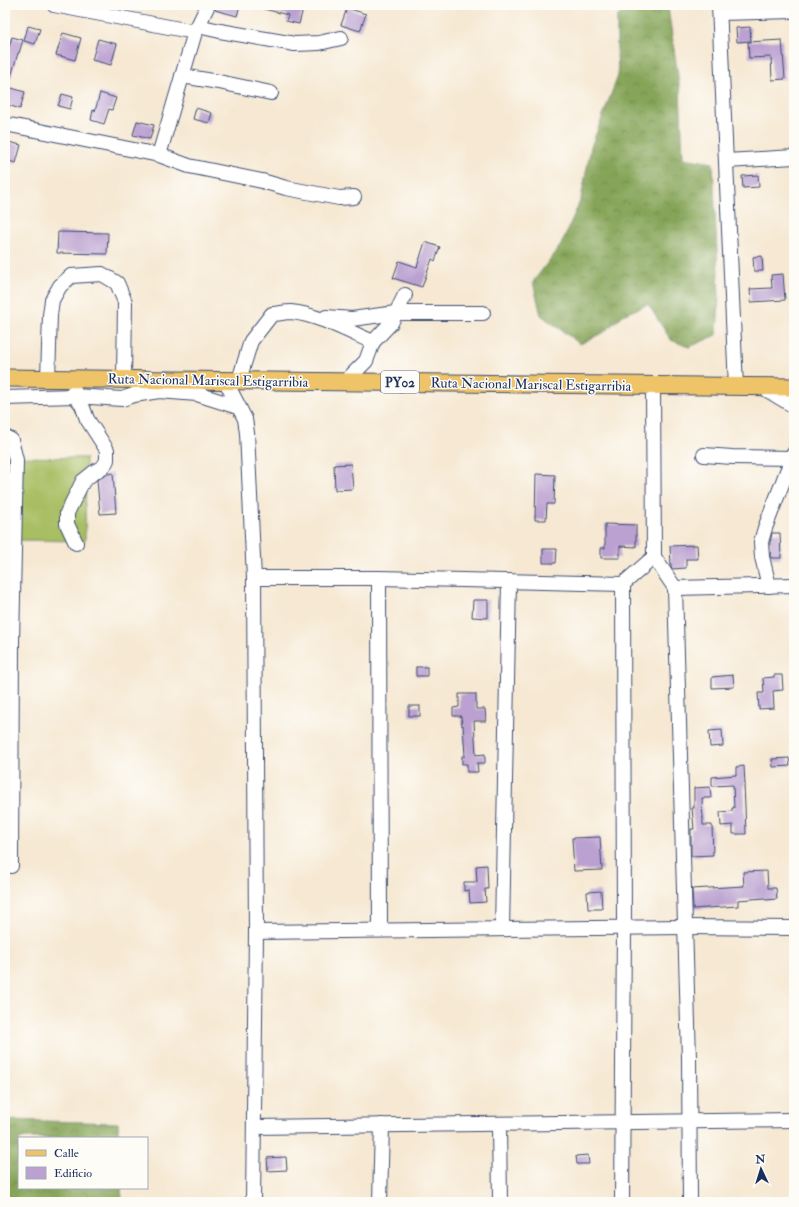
<svg xmlns="http://www.w3.org/2000/svg" width="799" height="1207" font-family="'IM FELL Double Pica',serif">
<defs>
<pattern id="forest-crowns" width="20" height="18" patternUnits="userSpaceOnUse"><rect width="20" height="18" fill="#86a559"/><path d="M2 6a3 3 0 1 1 6 0M12 15a3 3 0 1 1 6 0" fill="none" stroke="#6d874d"/></pattern>
</defs>
<rect width="100%" height="100%" fill="#fdfcf7"/>
<filter id="ink" filterUnits="userSpaceOnUse"><feTurbulence type="fractalNoise" baseFrequency=".025" numOctaves="2"/><feDisplacementMap in="SourceGraphic" scale="8" xChannelSelector="R" yChannelSelector="G"/><feConvolveMatrix kernelMatrix="1 2 1 2 8 2 1 2 1" color-interpolation-filters="sRGB"/></filter>
<filter id="wash" filterUnits="userSpaceOnUse"><feTurbulence type="fractalNoise" baseFrequency=".012" numOctaves="4" result="noise"/><feDisplacementMap in="SourceGraphic" scale="16" xChannelSelector="R" yChannelSelector="G"/><feGaussianBlur stdDeviation="0.9" result="paint"/><feColorMatrix in="noise" values="0 0 0 0 0 0 0 0 0 0 0 0 0 0 0 0 0 1.4 0 .05"/><feComposite in="paint" operator="in"/></filter>
<g filter="url(#wash)">
<rect width="100%" height="100%" fill="#f6e8d2"/>
<path fill="#a8be63" stroke="#627660" d="M17,457L86,458L85,541L16,540Z"/>
<g fill="url(#forest-crowns)" stroke="#506a5c">
<path d="M629,5H658L668,8L680,90L683,158L713,163L719,296L717,335L689,347L671,340L648,304L623,315L604,332L580,344L541,315L533,282L561,245L581,199L591,147L618,76L617,51V17Z"/>
<path d="M5,1120L118,1123L119,1138H19V1188H121L122,1199L116,1202H5Z"/>
</g>
<g id="blocks">
<g fill="#bba1d1">
<path d="M216,5H240L237,16L215,10Z"/>
<path d="M260,5H304L299,24L286,21L288,15L260,8Z"/>
<path d="M347,8L366,14L360,31L341,25Z"/>
<path d="M28,26L40,29L35,44L24,41Z"/>
<path d="M750,27L751,41L737,42L736,28Z"/>
<path d="M63,33L81,38L75,60L56,55Z"/>
<path d="M12,37L23,40L19,53H18L8,87L25,92L20,109L5,104V61Z"/>
<path d="M98,39L117,44L111,65L92,60Z"/>
<path d="M782,40L785,79L772,80L771,57L749,58L748,42Z"/>
<path d="M100,93L116,98L112,110L109,109L104,124L91,120L93,110L95,111Z"/>
<path d="M62,94L73,97L70,109L58,106Z"/>
<path d="M196,108L212,113L209,123L193,119Z"/>
<path d="M137,121L154,125L150,139L133,135Z"/>
<path d="M5,141L21,145L16,163L5,160Z"/>
<path d="M758,175L759,187L743,188L742,176Z"/>
<path d="M58,232L108,233L107,254L57,253Z"/>
<path d="M425,242L440,247L435,261L432,259L422,287L393,278L399,261L417,267Z"/>
<path d="M762,256L763,271H754L753,257Z"/>
<path d="M783,274L785,300L751,302L750,289L772,288L771,275Z"/>
<path d="M351,464L353,489L335,490L334,465Z"/>
<path d="M113,473L116,513L100,514L97,480L108,474Z"/>
<path d="M536,474L555,475L554,504H547L546,520H535Z"/>
<path d="M605,524L636,525V547L620,546V558H601V548H605Z"/>
<path d="M772,533H780L781,558H771L770,543Z"/>
<path d="M697,545L698,559H686V568L672,569L671,566L670,546Z"/>
<path d="M543,549H557L556,563H543Z"/>
<path d="M473,600H488V618L472,617Z"/>
<rect x="416" y="667" width="11" height="9"/>
<path d="M733,675L734,687L712,688V677Z"/>
<path d="M774,675H782L783,690L773,691L774,708L759,709L758,693H764L763,678L774,677Z"/>
<path d="M459,694H476V709H485L486,721H474L476,755L485,754V763H477L478,772H467V764H462V756H465L463,725L462,726L461,716H453V708L459,707Z"/>
<rect x="409" y="706" width="11" height="10"/>
<path d="M722,730L723,746L710,747L709,731Z"/>
<path d="M789,758L790,766L773,767L772,759Z"/>
<path d="M744,766L745,785H744L745,806L746,834H733V825L721,826L720,812L732,811V808H734L733,785L712,786V777L736,775V767Z"/>
<path d="M710,787L711,798H702L703,825H712L713,855L691,856V829H694L692,808H694V788Z"/>
<path d="M600,837L602,870L574,871L572,838Z"/>
<path d="M487,865L488,889H485L486,902L470,903L469,890L464,891V882H477L476,866Z"/>
<path d="M767,871L768,888H776L777,899L765,900V898L738,900V906L693,909L692,889L744,886L743,872Z"/>
<path d="M601,891L602,909H588L587,892Z"/>
<path d="M588,1155L589,1164H577L576,1156Z"/>
<path d="M286,1157L287,1170L268,1171L267,1158Z"/>
</g>
</g>
</g>
<g filter="url(#ink)">
<use href="#blocks" fill-opacity="0" stroke="#3c4b6f" stroke-width="1"/>
<g fill="none" stroke-linecap="round" stroke-linejoin="round">
<g stroke="#3c4b6f" stroke-width="16">
<g id="minor">
<path d="M54,5L195,32"/>
<path d="M719,5L736,387"/>
<path d="M720,13L794,11"/>
<path d="M198,26L220,31L295,44L319,43L341,38"/>
<path d="M182,76L219,82L271,93"/>
<path d="M5,124L159,155L195,32L208,5"/>
<path d="M159,155L189,166L262,181L286,188L339,198L354,197"/>
<path d="M726,161L794,157"/>
<path d="M326,317L352,319L396,313H483"/>
<path d="M48,378L50,315L52,300L60,286L71,276L102,274L117,283L125,302L124,379"/>
<path d="M225,380L245,419L247,433L254,578L256,932L253,1202"/>
<path d="M239,380L251,341L272,314C278,314 285,312 291,312C316,314 350,332 373,342"/>
<path d="M345,382L366,361L373,342L391,323L405,295"/>
<path d="M653,385L654,557L675,588L794,585"/>
<path d="M762,387L792,405L794,407"/>
<path d="M74,390L75,396L82,405L87,419L107,450V460L104,466L93,473L83,481L67,513V524L76,543"/>
<path d="M5,398L75,396L122,399L134,395L159,391L197,394L238,407"/>
<path d="M5,437L11,440L16,460L12,642L11,866"/>
<path d="M704,455L732,457L794,458"/>
<path d="M254,578H379L623,584L654,557"/>
<path d="M379,578L380,930"/>
<path d="M769,586L762,557L761,542L765,528L794,453"/>
<path d="M675,588L689,1058L690,1202"/>
<path d="M502,929L509,581"/>
<path d="M256,932L685,927L794,928"/>
<path d="M499,1124L500,1202"/>
<path d="M254,1127L794,1120"/>
<path d="M380,1202L382,1125"/>
<path d="M622,1202L624,928L623,584"/>
</g>
</g>
<g stroke="#3c4b6f" stroke-width="19">
<path id="major" d="M5,378L794,387"/>
</g>
<use href="#minor" stroke="#fff" stroke-width="14"/>
<use href="#major" stroke="#efc469" stroke-width="17"/>
</g>
</g>
<g text-anchor="middle" stroke-width="3" stroke-linejoin="round" paint-order="stroke">
<rect fill="#fdfcf7" stroke="#5f6c8c" stroke-width="1" x="381" y="371" width="38" height="22" rx="3"/>
<g font-size="13" font-weight="bold" fill="#1b2f5e">
<text x="400" y="387">PY02</text>
</g>
<g font-size="14" fill="#1b2f5e" stroke="#fdfcf7">
<text transform="translate(208 380) rotate(1)" y="5">Ruta Nacional Mariscal Estigarribia</text>
<text transform="translate(531 384) rotate(1)" y="5">Ruta Nacional Mariscal Estigarribia</text>
</g>
</g>
<rect width="799" height="1207" fill="none" stroke="#fdfcf7" stroke-width="20"/>
<rect x="18" y="1137" width="130" height="52" fill="#fdfcf7" stroke="#a3aaba"/>
<rect x="26" y="1150" width="20" height="6" fill="#efc469" stroke="#a3aaba"/>
<text x="54" y="1157" font-size="12" fill="#1b2f5e">Calle</text>
<rect x="26" y="1167" width="20" height="12" fill="#bba1d1" stroke="#a3aaba"/>
<text x="54" y="1177" font-size="12" fill="#1b2f5e">Edificio</text>
<g transform="translate(761 1169) rotate(356)" stroke="#fdfcf7" stroke-width="3" paint-order="stroke">
<path d="M0-3L7 15L0 10L-7 15Z" fill="#1b2f5e"/>
<text y="-6" font-size="11" font-weight="bold" text-anchor="middle" fill="#1b2f5e">N</text>
</g>
</svg>
